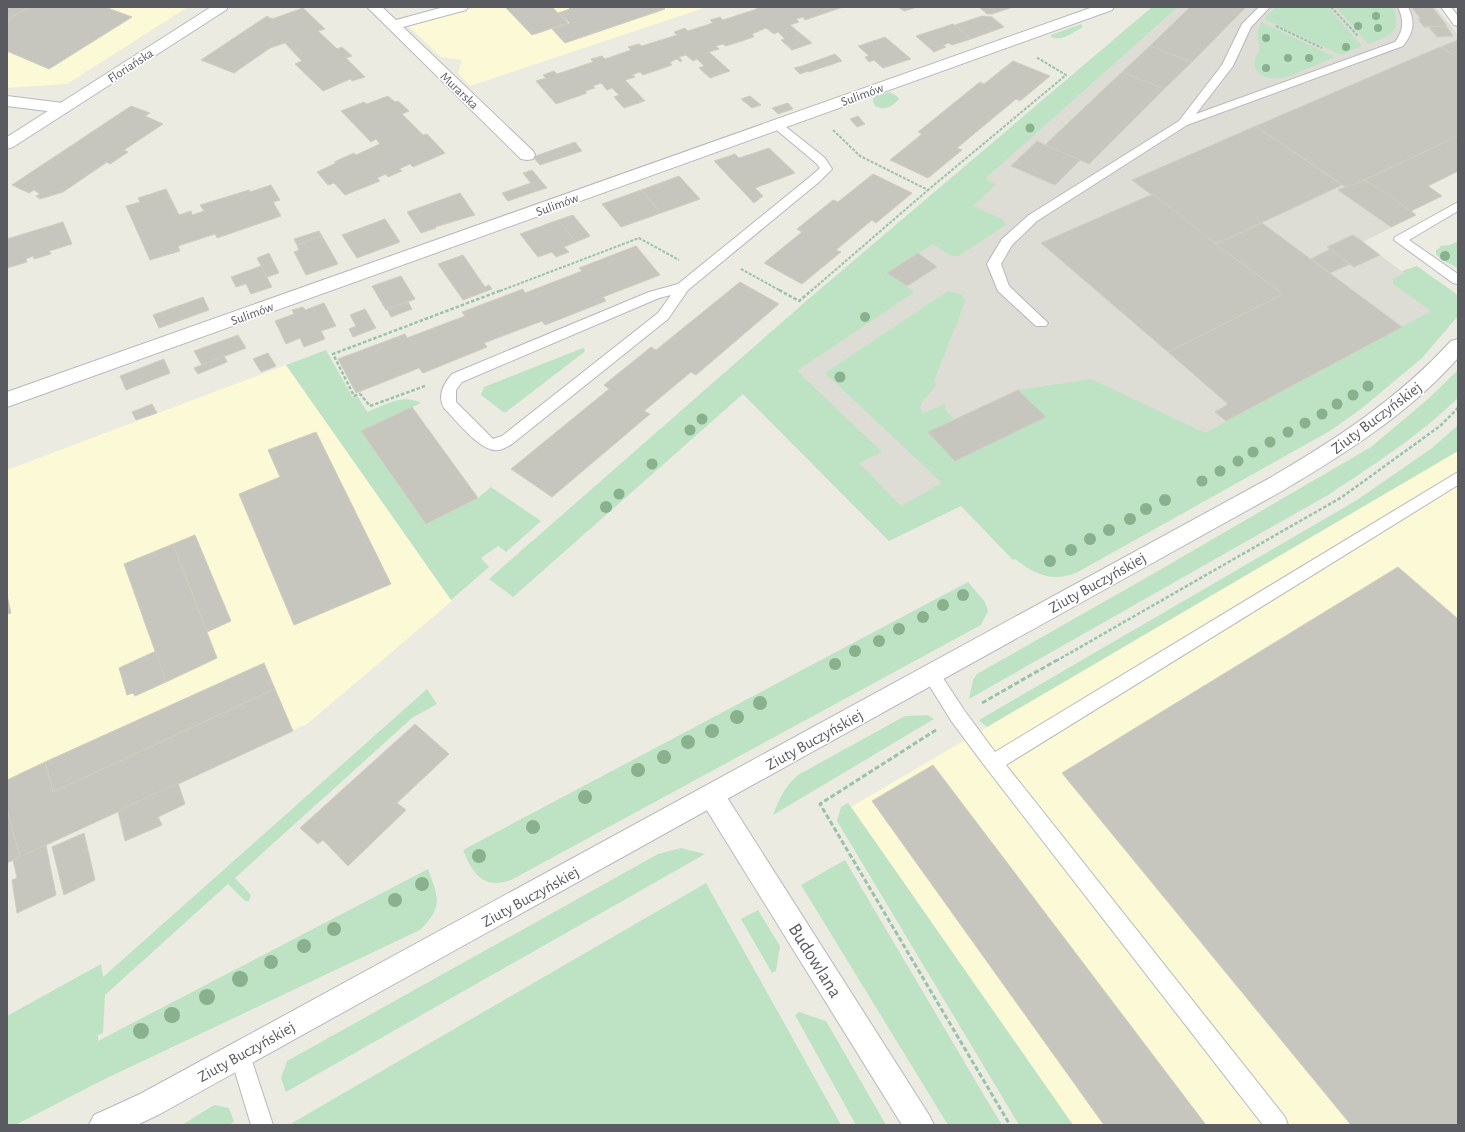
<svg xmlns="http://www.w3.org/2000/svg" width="1465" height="1132" font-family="'Alegreya Sans',sans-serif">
<rect width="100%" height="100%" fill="#ecebe1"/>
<g fill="#fcf9d6">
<path d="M7,7H188L67,84L7,88Z"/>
<path d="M476,7H703L704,8L470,86L458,73L462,60L441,57L407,25Z"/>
<path d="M286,365L452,601L307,724L7,863V470Z"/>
<path d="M1458,451V1125H1073L851,807Z"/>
</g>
<path fill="#dddcd5" d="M1178,7H1435L1458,35V171L1428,186L1442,196L1412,211L1416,215L1363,242L1451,309L1023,554L970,501L889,541L743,394Z"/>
<g fill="#bee3c4">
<path d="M1152,7H1178L985,179L996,185L973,206L1002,219L1006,225L958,256L949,255L933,244L888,273L914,292L797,371L882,452L859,463L901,506L942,483L825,373L948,291L962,295L965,302L934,381L936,386L922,402L920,408L923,413L945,404L946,407L944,408L954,420L928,432L955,461L1045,417L1018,390L1091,379L1205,433L1431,311L1393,284V279L1404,273L1402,271L1417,266L1455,293L1458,297V316L1422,358L1361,409L1330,431L1076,573C1052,582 1035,575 1015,559L1013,560L961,506L889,541L743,394L513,597L489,579L812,296Z"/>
<path d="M1276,7H1328L1362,46L1341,55L1264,19Z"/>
<path d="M1336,7H1393C1403,31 1388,37 1368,44Z"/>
<path d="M1261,22L1335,57L1287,77C1265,82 1244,73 1260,49L1257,35Z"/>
<path d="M1081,24L1083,27C1073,32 1063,42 1051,37V35Z"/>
<path d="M890,92L898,97L899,99C892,107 885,111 875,106L873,101L874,97Z"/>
<path d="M1458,241V268L1442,260L1436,254V250L1441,247L1439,246L1450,245Z"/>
<path d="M583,348L585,350L583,353L506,412H503L481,395L484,387Z"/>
<path d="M326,350L353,398L358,397L367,412C385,405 403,393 421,403L361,431L426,524L478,498L491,487L541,521L506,552L498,546L481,558L489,567L451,600L286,365Z"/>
<path d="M1458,370V398C1419,436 1373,465 1328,495L969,699L973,680L977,674L1158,571L1371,447L1428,399Z"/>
<path d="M1458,425V451L987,727L979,720L1357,500L1432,448Z"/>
<path d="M968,582L985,602L988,611L981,625L511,880C483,890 473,874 463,850Z"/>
<path d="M427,689L437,704L412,718L235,878L251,895L249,901H245L228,884L105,995L103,1033L98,1035V1041L428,869C438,897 444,907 420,930L107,1078L15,1125H7V1016L101,964L103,977Z"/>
<path d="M927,715L934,719L773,815C779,799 785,786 798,775L905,716Z"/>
<path d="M848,803L851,807L1073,1125H1019L837,821L841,807Z"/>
<path d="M681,848L705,854L286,1092L281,1078L287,1061L658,854Z"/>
<path d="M845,860L988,1102L1002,1125H948L801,885Z"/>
<path d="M706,883L841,1125H292V1123Z"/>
<path d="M758,910L780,946L776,971L772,973L741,919Z"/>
<path d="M799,1012L826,1021L886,1125H856L795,1015Z"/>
<path d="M214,1105L229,1108L234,1122L229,1125H182Z"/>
</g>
<g fill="#c6c5be" stroke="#d0cec0">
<path d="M7,7H30L7,20Z"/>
<path d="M30,7H105L132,17L49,69L7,51V20Z"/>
<path d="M509,7H552L568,23L532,35L506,8Z"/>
<path d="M568,7H662L665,9L565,43L552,29L570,23L558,13L570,9Z"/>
<path d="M755,7H843L805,20L803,17L796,19L799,22L790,25L812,43L792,50L781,40L785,39L778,32L774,34L766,28L752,34L754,37L726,46L723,44L716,46L719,49L709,52L730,71L710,78L699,68L704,66L697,59L693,61L686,55L679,57L682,61L680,62L677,59L670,62L672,65L643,75L640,72L632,75L635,77L625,80L645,101L624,108L614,97L619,95L612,88L607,90L601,83L593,86L595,88L585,91L587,93L556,104L536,81L546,78L543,75L554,71L557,74L593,62L591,59L602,56L605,59L631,50L628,47L639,44L642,46L677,35L674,32L685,28L688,31L713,23L710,20L720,17L723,20L757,9Z"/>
<path d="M898,7H917L904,11Z"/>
<path d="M979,7H1013L992,14H987Z"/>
<path d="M1190,7H1246L1192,62L1150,46Z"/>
<path d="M1411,7H1432L1447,26L1424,27L1418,19H1421Z"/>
<path d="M303,8L325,29L318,31L337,49L342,47L352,56L346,58L365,77L352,81L350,79L323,91L295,64L302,61L285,43L270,48L234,73L201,60L267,16L272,19Z"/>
<path d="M982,16L992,17L1004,27L971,39L955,25Z"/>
<path d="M953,24L971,39L952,45L949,43L943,45L946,47L934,52L916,36Z"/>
<path d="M1446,26L1453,36L1437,37L1429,27Z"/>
<path d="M885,37L911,59L883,68L874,60L869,62L865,57L869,56L858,46Z"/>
<path d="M1458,40V57L1441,47Z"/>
<path d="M1150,46L1192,62L1164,89L1122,72Z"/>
<path d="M1440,47L1458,57V136L1347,188L1256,126Z"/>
<path d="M835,54L842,61L809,72L802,66Z"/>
<path d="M1013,61L1050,76L1020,101L1016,99L957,148L962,150L928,178L890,160L922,134L918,132L980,82L984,84Z"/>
<path d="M802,66L808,71L800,74L794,68Z"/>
<path d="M1122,72L1164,89L1089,164L1045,145Z"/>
<path d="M388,96L395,102L398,101L409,111L402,114L423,135L427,134L445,153L413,167L410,164L399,169L402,171L388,177L386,174L377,178L380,181L345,195L334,183L328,185L317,172L336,163L334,162L354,153L356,155L380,144L376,139L371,142L341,111L364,102L367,104Z"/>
<path d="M750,96L761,105L752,108L741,99Z"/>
<path d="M788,103L793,109L778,114L772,108Z"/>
<path d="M131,106L150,113L145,116L163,124L124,150L128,152L110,164L107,162L63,192L40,199L36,196L40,194L34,190L29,193L12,185Z"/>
<path d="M858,116L865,124L857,127L850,119Z"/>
<path d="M1256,126L1342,185L1216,244L1132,180Z"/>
<path d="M1458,136V171L1428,186L1442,196L1411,211L1365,180Z"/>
<path d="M1037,141L1045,145L1080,160L1055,185L1011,166Z"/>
<path d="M575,142L582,151L540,165L533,157Z"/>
<path d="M769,148L795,173L755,188L763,196L754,203L714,161L735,154L739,158Z"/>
<path d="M532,170L547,188L537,191L523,173Z"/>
<path d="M873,174L912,193L876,223L872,220L836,250L841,252L802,284L764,263L802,232L797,229L833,200L838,202Z"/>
<path d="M679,176L700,199L661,213L641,190Z"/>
<path d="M1365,180L1396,200L1416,215L1391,227L1338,190Z"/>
<path d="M531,183L537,191L508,201L502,193Z"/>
<path d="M271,185L280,200L273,202L281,216L217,238L215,234L178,246L180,251L150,260L126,206L140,202L138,198L166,189L179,215L191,211L192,215L204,211L200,205L249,190L250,192Z"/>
<path d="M641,190L661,213L621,227L602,204Z"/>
<path d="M460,193L475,215L435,227L436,228L421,233L407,212Z"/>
<path d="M1153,194L1216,244L1283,294L1168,352L1041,243Z"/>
<path d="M573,215L590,236L576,242L558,220Z"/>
<path d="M385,219L400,242L357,258L342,235Z"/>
<path d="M558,220L576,242L564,247L569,252L556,257L552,252L538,257L520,234Z"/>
<path d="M63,222L72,244L49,251L51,254L34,259L33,256L26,259L27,262L7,268V239Z"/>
<path d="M1262,223L1402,327L1226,421L1215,412L1228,404L1168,352L1283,294L1216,244Z"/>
<path d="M319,231L322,236L297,245L294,239Z"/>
<path d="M1353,235L1363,242L1380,255L1354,267L1327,247Z"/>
<path d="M322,236L338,264L306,275L294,252L299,250L297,245Z"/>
<path d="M636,246L660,275L603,297L606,301L545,325L542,321L484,343L487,347L423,373L419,368L356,393L338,359L405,334L407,338L465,316L462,312L523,289L525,293L582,271L579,268Z"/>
<path d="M1330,249L1350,264L1330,273L1311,259Z"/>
<path d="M269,253L279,273L267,277L257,258Z"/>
<path d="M918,253L937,267L907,286L887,273Z"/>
<path d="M463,255L485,287L489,285L492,289L463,300L438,264Z"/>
<path d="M261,266L272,287L251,294L246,284L236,287L231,277Z"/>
<path d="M401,276L415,299L386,310L372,286Z"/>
<path d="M740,282L779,304L696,375L691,372L644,411L650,414L552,497L511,469L609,389L604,385L651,347L656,350Z"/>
<path d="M203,297L209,310L159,328L153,315Z"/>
<path d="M408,302L412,309L391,317L387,309Z"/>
<path d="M324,303L336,326L321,331L325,339L304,347L300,338L286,344L275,321L294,314L292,310L303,307L305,310Z"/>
<path d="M365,309L376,328L353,337L349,329L356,326L350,315Z"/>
<path d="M238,335L246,348L202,365L194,351Z"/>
<path d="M268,353L276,366L261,372L253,359Z"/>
<path d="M224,356L227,362L198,374L194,368Z"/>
<path d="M164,359L170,373L126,390L120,376Z"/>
<path d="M1018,390L1046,417L955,461L928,432Z"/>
<path d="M152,404L157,413L136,420L132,412Z"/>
<path d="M412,407L478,498L426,524L361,431Z"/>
<path d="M316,432L391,584L294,625L239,494L280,477L268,450Z"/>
<path d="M195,535L231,621L207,632L173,544Z"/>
<path d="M173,544L217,658L166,682L124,564Z"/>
<path d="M1398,567L1458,619V1125H1351L1062,773Z"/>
<path d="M7,595L11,613L7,614Z"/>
<path d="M156,651L166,682L135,696L133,693L127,695L119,668Z"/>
<path d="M264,663L275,689L53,792L45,762Z"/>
<path d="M275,689L293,731L20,857L7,809V780L45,762L53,792Z"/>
<path d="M415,724L449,754L397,803L406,810L348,866L323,840L318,844L300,828Z"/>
<path d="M933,765L1206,1125H1104L872,801Z"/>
<path d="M178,783L185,804L158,817L162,825L125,841L118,811Z"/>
<path d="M7,809L20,857L7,863Z"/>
<path d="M84,833L95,880L64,895L52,847Z"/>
<path d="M46,845L56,895L17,913L12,880L17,878L13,860Z"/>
</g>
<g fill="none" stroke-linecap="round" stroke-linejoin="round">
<g stroke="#b6b8bd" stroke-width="2">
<g id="service">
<path d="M1259,7H1270L1251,27L1233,66L1196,114L1395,42C1404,30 1404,20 1398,7H1408C1416,23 1413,33 1403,46L1187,125L1037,221L1012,245L1001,264L1009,286L1048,323L1046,326H1036L998,291L987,264L1002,239L1029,215L1179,121L1222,65L1242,24Z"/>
<path d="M1441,7H1451L1458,16V26L1454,25Z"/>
<path d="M777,122L781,123L825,158L832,169L819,182L688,290L668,319L512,444C508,446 503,450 498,450C481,453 455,419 444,408C437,396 444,383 452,374L649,292L678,284L811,176L820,168L816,163L773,127L771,125L773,123ZM671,295L658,313L502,436L493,439L456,402V390L462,382L659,298Z"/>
<path d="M1458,202V211L1409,240L1458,274V284L1453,283L1394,240L1395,237Z"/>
<path d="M1458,472V485L1006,765L1285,1117L1288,1125H1263L987,769L952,722L922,674L925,669L931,667L937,669L964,710L995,752Z"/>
<path d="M240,1045L247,1048L250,1055L273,1125H251L230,1055L233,1048Z"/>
</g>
</g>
<g stroke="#b6b8bd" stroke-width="2">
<g id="minor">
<path d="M367,7H382L396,20L444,7H468L466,10L403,27L533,151L535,155L533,159L527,160L521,159Z"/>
<path d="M1093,7H1114L1112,10L7,407V392Z"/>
<path d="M7,96L63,103L69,105L71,108L69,111L63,113L7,106Z"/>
<path d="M712,784L721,788L929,1115L934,1125H902L703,804L699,796L703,788Z"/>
</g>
</g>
<g stroke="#b6b8bd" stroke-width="2">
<path id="tertiary" d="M211,7H228L226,10L13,147L7,149V137Z"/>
</g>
<g stroke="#b7b8bf" stroke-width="2">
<path id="secondary" d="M1458,339V358C1408,414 1346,453 1282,491L160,1114L137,1125H89L94,1115L140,1094L230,1045L1268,479C1335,440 1398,399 1451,341Z"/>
</g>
<g stroke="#98c3ab" stroke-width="2" stroke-dasharray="3 1.5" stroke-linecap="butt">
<path d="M1331,7L1358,36"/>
<path d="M1276,26L1322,48"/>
<path d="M833,130L860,156L928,190L1066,75L1036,57"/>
<path d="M741,269L781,291"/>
<path d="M500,291L639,238L679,260"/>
<path d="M811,291L928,190"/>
</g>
<g stroke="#98c3ab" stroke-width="2.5" stroke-dasharray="3.5 2" stroke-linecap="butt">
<path d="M779,290L799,301L812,290"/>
<path d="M425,386L370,406L360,394L354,396L333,354L502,290"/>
<path d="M1056,661L1342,497L1440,426L1458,408"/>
</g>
<g stroke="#98c3ab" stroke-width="3" stroke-dasharray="5 2.5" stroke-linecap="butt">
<path d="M982,703L1057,660"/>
<path d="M936,730L820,804L1010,1125"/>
</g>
<use href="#service" fill="#fff" fill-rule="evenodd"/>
<use href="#minor" fill="#fff" fill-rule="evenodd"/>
<use href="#tertiary" fill="#fff" fill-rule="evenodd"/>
<use href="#secondary" fill="#fff" fill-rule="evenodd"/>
</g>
<g fill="#89b18d">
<circle cx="1376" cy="16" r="4"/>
<circle cx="1358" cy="26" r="4"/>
<circle cx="1378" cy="28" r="4"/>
<circle cx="1266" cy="38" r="4"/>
<circle cx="1346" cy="47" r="4"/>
<circle cx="1288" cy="58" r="4"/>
<circle cx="1309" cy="58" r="4"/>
<circle cx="1266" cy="68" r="4"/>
<circle cx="1030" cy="128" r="4.5"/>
<circle cx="1445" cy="256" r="5"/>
<circle cx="865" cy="317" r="5"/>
<circle cx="840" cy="377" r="5.5"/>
<circle cx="1368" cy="386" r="5.5"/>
<circle cx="1353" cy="395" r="5.5"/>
<circle cx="1337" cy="404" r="5.5"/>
<circle cx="1322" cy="414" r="5.5"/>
<circle cx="702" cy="419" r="5.5"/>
<circle cx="1305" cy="423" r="5.5"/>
<circle cx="690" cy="430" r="5.5"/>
<circle cx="1288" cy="432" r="5.5"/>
<circle cx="1270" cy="442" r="5.5"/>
<circle cx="1253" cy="452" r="5.5"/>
<circle cx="1238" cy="461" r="5.5"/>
<circle cx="652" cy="464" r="5.5"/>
<circle cx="1220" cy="471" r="5.5"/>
<circle cx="1202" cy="481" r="5.5"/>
<circle cx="619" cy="494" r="5.5"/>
<circle cx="1165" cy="500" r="6"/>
<circle cx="606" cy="507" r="6"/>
<circle cx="1146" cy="509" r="6"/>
<circle cx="1130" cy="519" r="6"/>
<circle cx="1109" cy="530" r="6"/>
<circle cx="1090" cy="539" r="6"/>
<circle cx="1071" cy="550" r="6"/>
<circle cx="1050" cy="561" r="6"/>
<circle cx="963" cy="595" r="6"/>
<circle cx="943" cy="605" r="6"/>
<circle cx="923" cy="617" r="6"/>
<circle cx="899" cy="629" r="6"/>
<circle cx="879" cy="641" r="6"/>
<circle cx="855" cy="651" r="6"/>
<circle cx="835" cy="664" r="6"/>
<circle cx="760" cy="703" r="7"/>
<circle cx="737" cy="717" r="7"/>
<circle cx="712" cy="731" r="7"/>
<circle cx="688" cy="742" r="7"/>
<circle cx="664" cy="757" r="7"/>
<circle cx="638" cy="770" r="7"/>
<circle cx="585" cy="797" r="7"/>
<circle cx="533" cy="827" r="7"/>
<circle cx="479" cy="856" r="7"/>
<circle cx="422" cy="884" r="7"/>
<circle cx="395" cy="900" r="7"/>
<circle cx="334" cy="929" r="7"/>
<circle cx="304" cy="946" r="7"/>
<circle cx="271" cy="962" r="7"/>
<circle cx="240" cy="979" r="8"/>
<circle cx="207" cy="997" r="8"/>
<circle cx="172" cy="1015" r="8"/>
<circle cx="141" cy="1031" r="8"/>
</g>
<g text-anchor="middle" stroke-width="3.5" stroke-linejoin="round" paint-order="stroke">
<g font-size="13" fill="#595b61" stroke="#fff">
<text transform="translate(130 65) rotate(-33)" y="5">Floriańska</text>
<text transform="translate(460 90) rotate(44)" y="5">Murarska</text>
<text transform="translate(862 94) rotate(-20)" y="5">Sulimów</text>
<text transform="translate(557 204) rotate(-20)" y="5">Sulimów</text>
<text transform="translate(252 313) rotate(-20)" y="5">Sulimów</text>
</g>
<g font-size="16" fill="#595b61" stroke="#fff">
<text transform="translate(1376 417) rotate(-37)" y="6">Ziuty Buczyńskiej</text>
<text transform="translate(1097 582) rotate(-29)" y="6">Ziuty Buczyńskiej</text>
<text transform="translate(814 739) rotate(-29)" y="6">Ziuty Buczyńskiej</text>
<text transform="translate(530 896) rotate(-29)" y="6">Ziuty Buczyńskiej</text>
<text transform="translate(246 1051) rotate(-29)" y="6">Ziuty Buczyńskiej</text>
</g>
<g font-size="19" fill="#595b61" stroke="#fff">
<text transform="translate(816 960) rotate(58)" y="7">Budowlana</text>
</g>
</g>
<rect width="1465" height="1132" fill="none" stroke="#595b61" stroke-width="16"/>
</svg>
